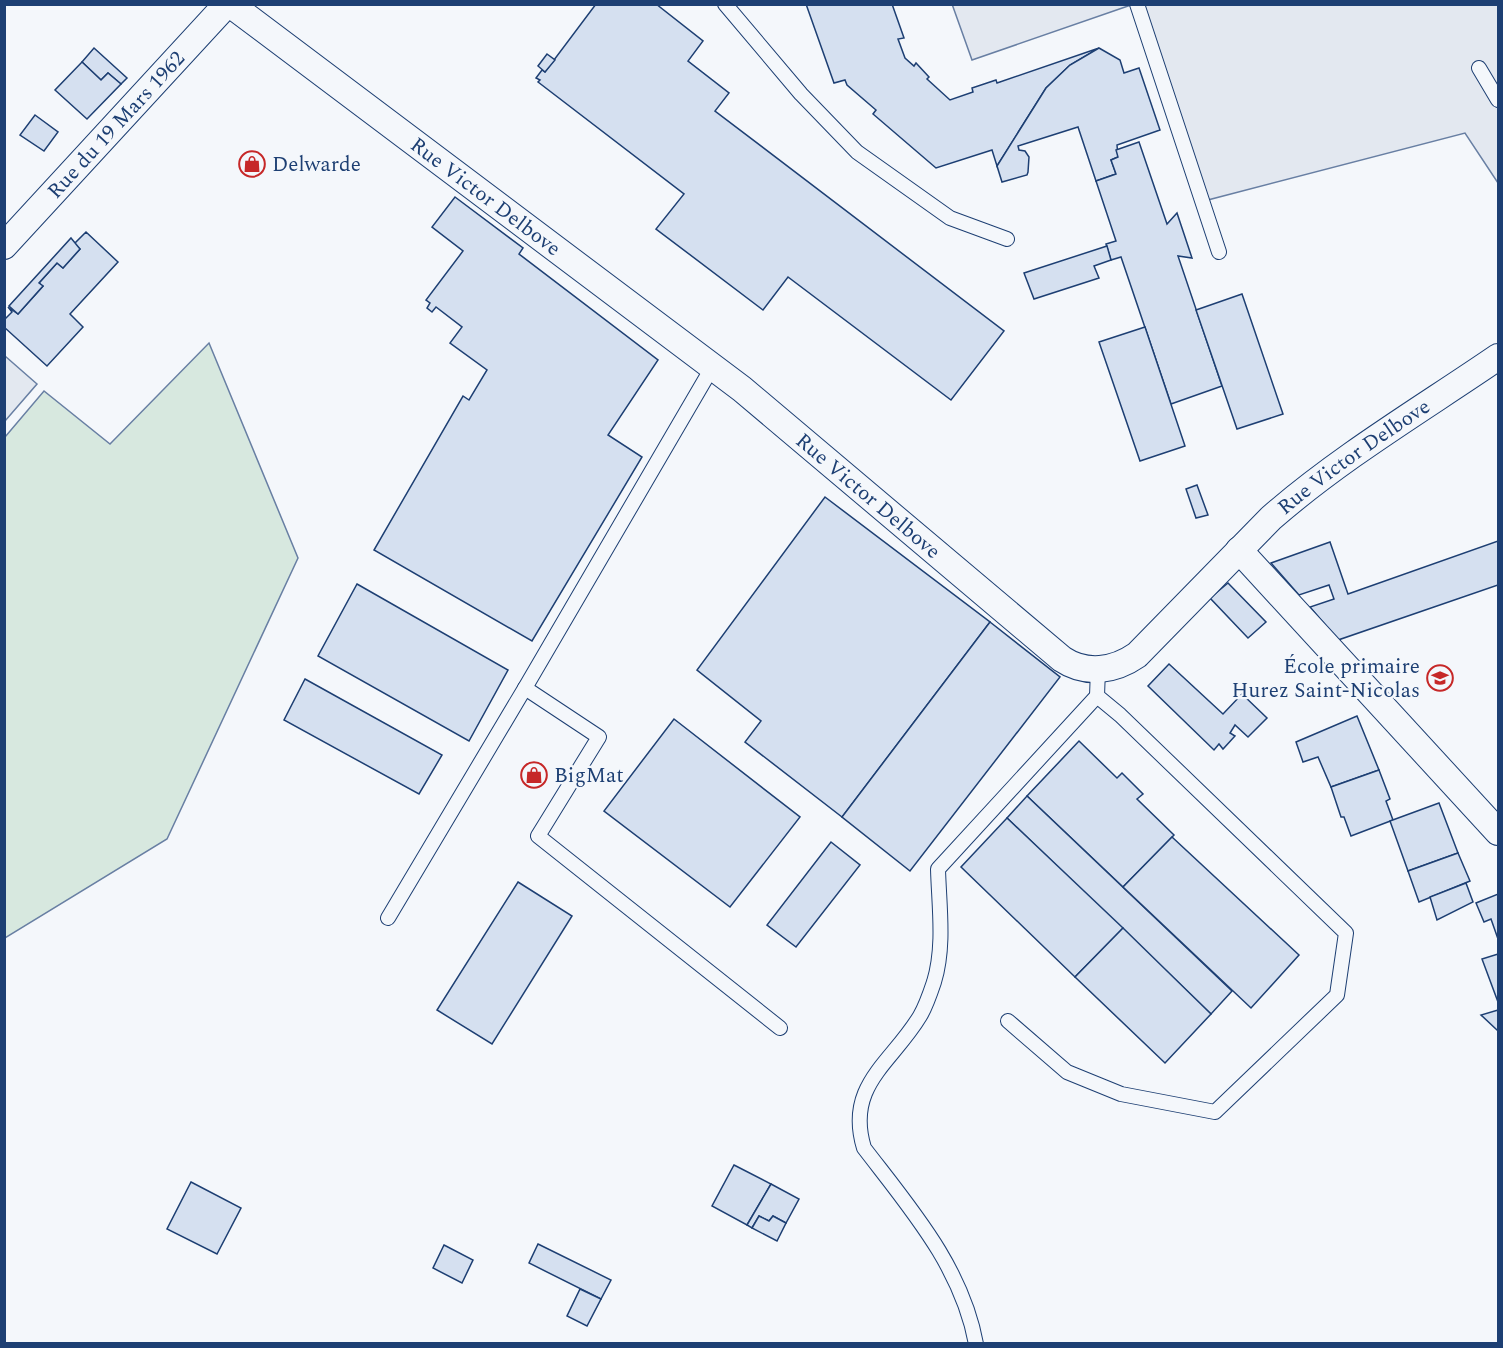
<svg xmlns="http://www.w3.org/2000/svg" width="1503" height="1348" font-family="Spectral,serif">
<rect width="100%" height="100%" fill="#f4f7fb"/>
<path fill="#d7e8df" stroke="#687fa3" stroke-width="1.5" d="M209,343L298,558L167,839L5,938V437L44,391L110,444Z"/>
<g fill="#e3e8f0" stroke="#687fa3" stroke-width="1.5">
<path d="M952,4L1131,5L972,60Z"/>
<path d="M1133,5H1498V183L1465,133L1200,202Z"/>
<path d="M5,356L37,384L5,421Z"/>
</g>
<g fill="#d5e0f0" stroke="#1d3f73" stroke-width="1.5">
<path d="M596,4H656L703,41L688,61L729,93L715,111L1004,331L951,400L788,277L763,310L656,229L684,194L538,82L540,80L536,78L542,70L545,72Z"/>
<path d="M806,4H892L904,38L898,39L905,58L914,66L916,63L929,77L927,79L950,100L973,92L972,88L996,80L997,83L1099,48L1070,65L1046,88L997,166L992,150L936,168L873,114L876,110L847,85L845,80L834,83Z"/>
<path d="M94,48L127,78L121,84L108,73L101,80L82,62Z"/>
<path d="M1099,48L1120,60L1124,73L1139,68L1160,130L1117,145L1118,157L1111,160L1116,174L1096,181L1078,127L1018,146L1019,150L1025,151L1029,157L1028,172L1027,175L1002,182L997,166L1046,88L1070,65Z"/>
<path d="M547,54L555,60L545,72L538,66Z"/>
<path d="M82,62L101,80L108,73L121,84L87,119L55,90Z"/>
<path d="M35,115L58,132L44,151L20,135Z"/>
<path d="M1139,142L1167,224L1177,213L1192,258L1178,256L1222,386L1171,404L1121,257L1111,260L1106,244L1116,241L1096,181L1116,174L1111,160L1118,157L1116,150Z"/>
<path d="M455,197L523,248L519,254L658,360L608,435L642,457L532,641L374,550L463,396L469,400L487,370L450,343L462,327L436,307L432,312L427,308L430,303L426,300L463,251L432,227Z"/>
<path d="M86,232L118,262L70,314L83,327L47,366L4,327V320L12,312L8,307L18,314L43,286L39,283L57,263L63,268L80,249L74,244Z"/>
<path d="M71,238L80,249L63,268L57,263L39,283L43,286L18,314L9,306Z"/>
<path d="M1107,246L1111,260L1094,266L1099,278L1034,299L1024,273Z"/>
<path d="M1242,294L1283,414L1237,429L1196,310Z"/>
<path d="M1145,327L1185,446L1140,461L1099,342Z"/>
<path d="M1197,485L1208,515L1196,518L1186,489Z"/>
<path d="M825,497L990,622L842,817L745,742L761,721L697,670Z"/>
<path d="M1498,541V585L1338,640L1310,607L1334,599L1329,585L1299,595L1271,563L1330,542L1348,594Z"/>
<path d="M1228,583L1266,622L1248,638L1210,598Z"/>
<path d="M357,584L508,670L469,741L318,656Z"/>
<path d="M990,622L1060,677L910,871L842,817Z"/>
<path d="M1169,664L1223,714L1242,694L1267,718L1248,737L1235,725L1230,733L1235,736L1223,749L1219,744L1214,750L1148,686Z"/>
<path d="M305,679L442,755L419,794L284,720Z"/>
<path d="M1357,716L1379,770L1331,787L1318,757L1303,762L1296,742Z"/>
<path d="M674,719L800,817L730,907L604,811Z"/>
<path d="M1079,741L1117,778L1122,773L1143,794L1137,799L1174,835L1123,887L1027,796Z"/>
<path d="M1379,770L1390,799L1386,801L1393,820L1351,836L1344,817H1341L1331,787Z"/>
<path d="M1027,796L1232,991L1211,1014L1007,818Z"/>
<path d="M1439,803L1458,853L1408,871L1390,821Z"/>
<path d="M1007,818L1123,928L1075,977L961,867Z"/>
<path d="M1172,837L1299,955L1251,1008L1123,887Z"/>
<path d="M831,842L860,865L796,947L767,925Z"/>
<path d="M1458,853L1470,881L1419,902L1408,871Z"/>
<path d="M518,882L572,916L492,1044L437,1010Z"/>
<path d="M1466,883L1473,902L1437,920L1430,897Z"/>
<path d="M1498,894V939L1491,919L1484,922L1476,903Z"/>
<path d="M1123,928L1211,1014L1165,1063L1075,977Z"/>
<path d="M1498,954V1002L1482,959Z"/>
<path d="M1498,1010V1029L1497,1030L1481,1015Z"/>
<path d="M734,1165L771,1184L747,1225L712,1206Z"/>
<path d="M191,1182L241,1208L217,1254L167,1229Z"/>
<path d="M771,1184L799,1199L786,1223L773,1216L769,1221L759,1216L752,1228L747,1225Z"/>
<path d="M759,1216L769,1221L773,1216L786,1223L777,1241L752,1228Z"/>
<path d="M538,1244L611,1280L601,1299L529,1263Z"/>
<path d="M444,1245L473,1260L462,1283L433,1268Z"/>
<path d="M580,1289L601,1299L587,1326L567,1316Z"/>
</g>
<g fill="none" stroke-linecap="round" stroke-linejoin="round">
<g stroke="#1d3f73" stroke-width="16">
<g id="service">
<path d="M725,4L801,94L857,152L950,218L1007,239"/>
<path d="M1137,4L1219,252"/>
<path d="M1479,68L1498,100"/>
<path d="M525,688L599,737L538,836L780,1028"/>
<path d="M388,918L525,688L713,366"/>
<path d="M1008,1021L1067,1072L1121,1094L1215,1112L1337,995L1346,933L1120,715L1097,696L1098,669"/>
<path d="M976,1344C962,1267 910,1208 864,1148C845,1085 892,1063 920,1016C926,1006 930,994 934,982C945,946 939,906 938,869L1097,696"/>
</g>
</g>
<g stroke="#1d3f73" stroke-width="28">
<g id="minor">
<path id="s1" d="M230,4L742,389L1062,659C1086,675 1114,671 1137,655L1271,518C1341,457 1422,409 1498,357"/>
<path id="s2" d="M4,246L227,4"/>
<path d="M1239,550L1498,832"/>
</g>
</g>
<use href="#service" stroke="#f4f7fb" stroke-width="14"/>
<use href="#minor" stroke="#f4f7fb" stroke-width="26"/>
</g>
<defs>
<g id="shop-ring" transform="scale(1.35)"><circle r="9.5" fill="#f4f7fb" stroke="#c62828" stroke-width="1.5"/><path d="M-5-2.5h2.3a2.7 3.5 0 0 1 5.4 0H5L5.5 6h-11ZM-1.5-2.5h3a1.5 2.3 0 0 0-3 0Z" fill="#c62828"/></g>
<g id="school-ring" transform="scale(1.35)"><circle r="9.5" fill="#f4f7fb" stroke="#c62828" stroke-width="1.5"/><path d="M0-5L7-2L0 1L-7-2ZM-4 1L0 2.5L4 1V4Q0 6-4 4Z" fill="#c62828"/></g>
</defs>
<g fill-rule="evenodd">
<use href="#shop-ring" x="252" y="164"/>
<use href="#school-ring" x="1440" y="678"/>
<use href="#shop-ring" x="534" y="775"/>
</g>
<g text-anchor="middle" stroke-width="4.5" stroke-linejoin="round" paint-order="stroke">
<g font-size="21" fill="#1d3f73" stroke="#f4f7fb">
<text dy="7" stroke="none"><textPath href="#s2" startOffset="165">Rue du 19 Mars 1962</textPath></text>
<text dy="7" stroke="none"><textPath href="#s1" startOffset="320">Rue Victor Delbove</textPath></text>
<text dy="7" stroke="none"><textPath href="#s1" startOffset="1434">Rue Victor Delbove</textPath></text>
<text dy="7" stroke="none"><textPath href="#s1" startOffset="806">Rue Victor Delbove</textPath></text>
</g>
<g font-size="21" fill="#1d3f73" stroke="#f4f7fb" text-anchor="start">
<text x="272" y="171">Delwarde</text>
<text x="1420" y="673" text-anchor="end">École primaire<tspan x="1420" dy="24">Hurez Saint-Nicolas</tspan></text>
<text x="554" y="782">BigMat</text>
</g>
</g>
<rect width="1503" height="1348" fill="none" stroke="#1d3f73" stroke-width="12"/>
</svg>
